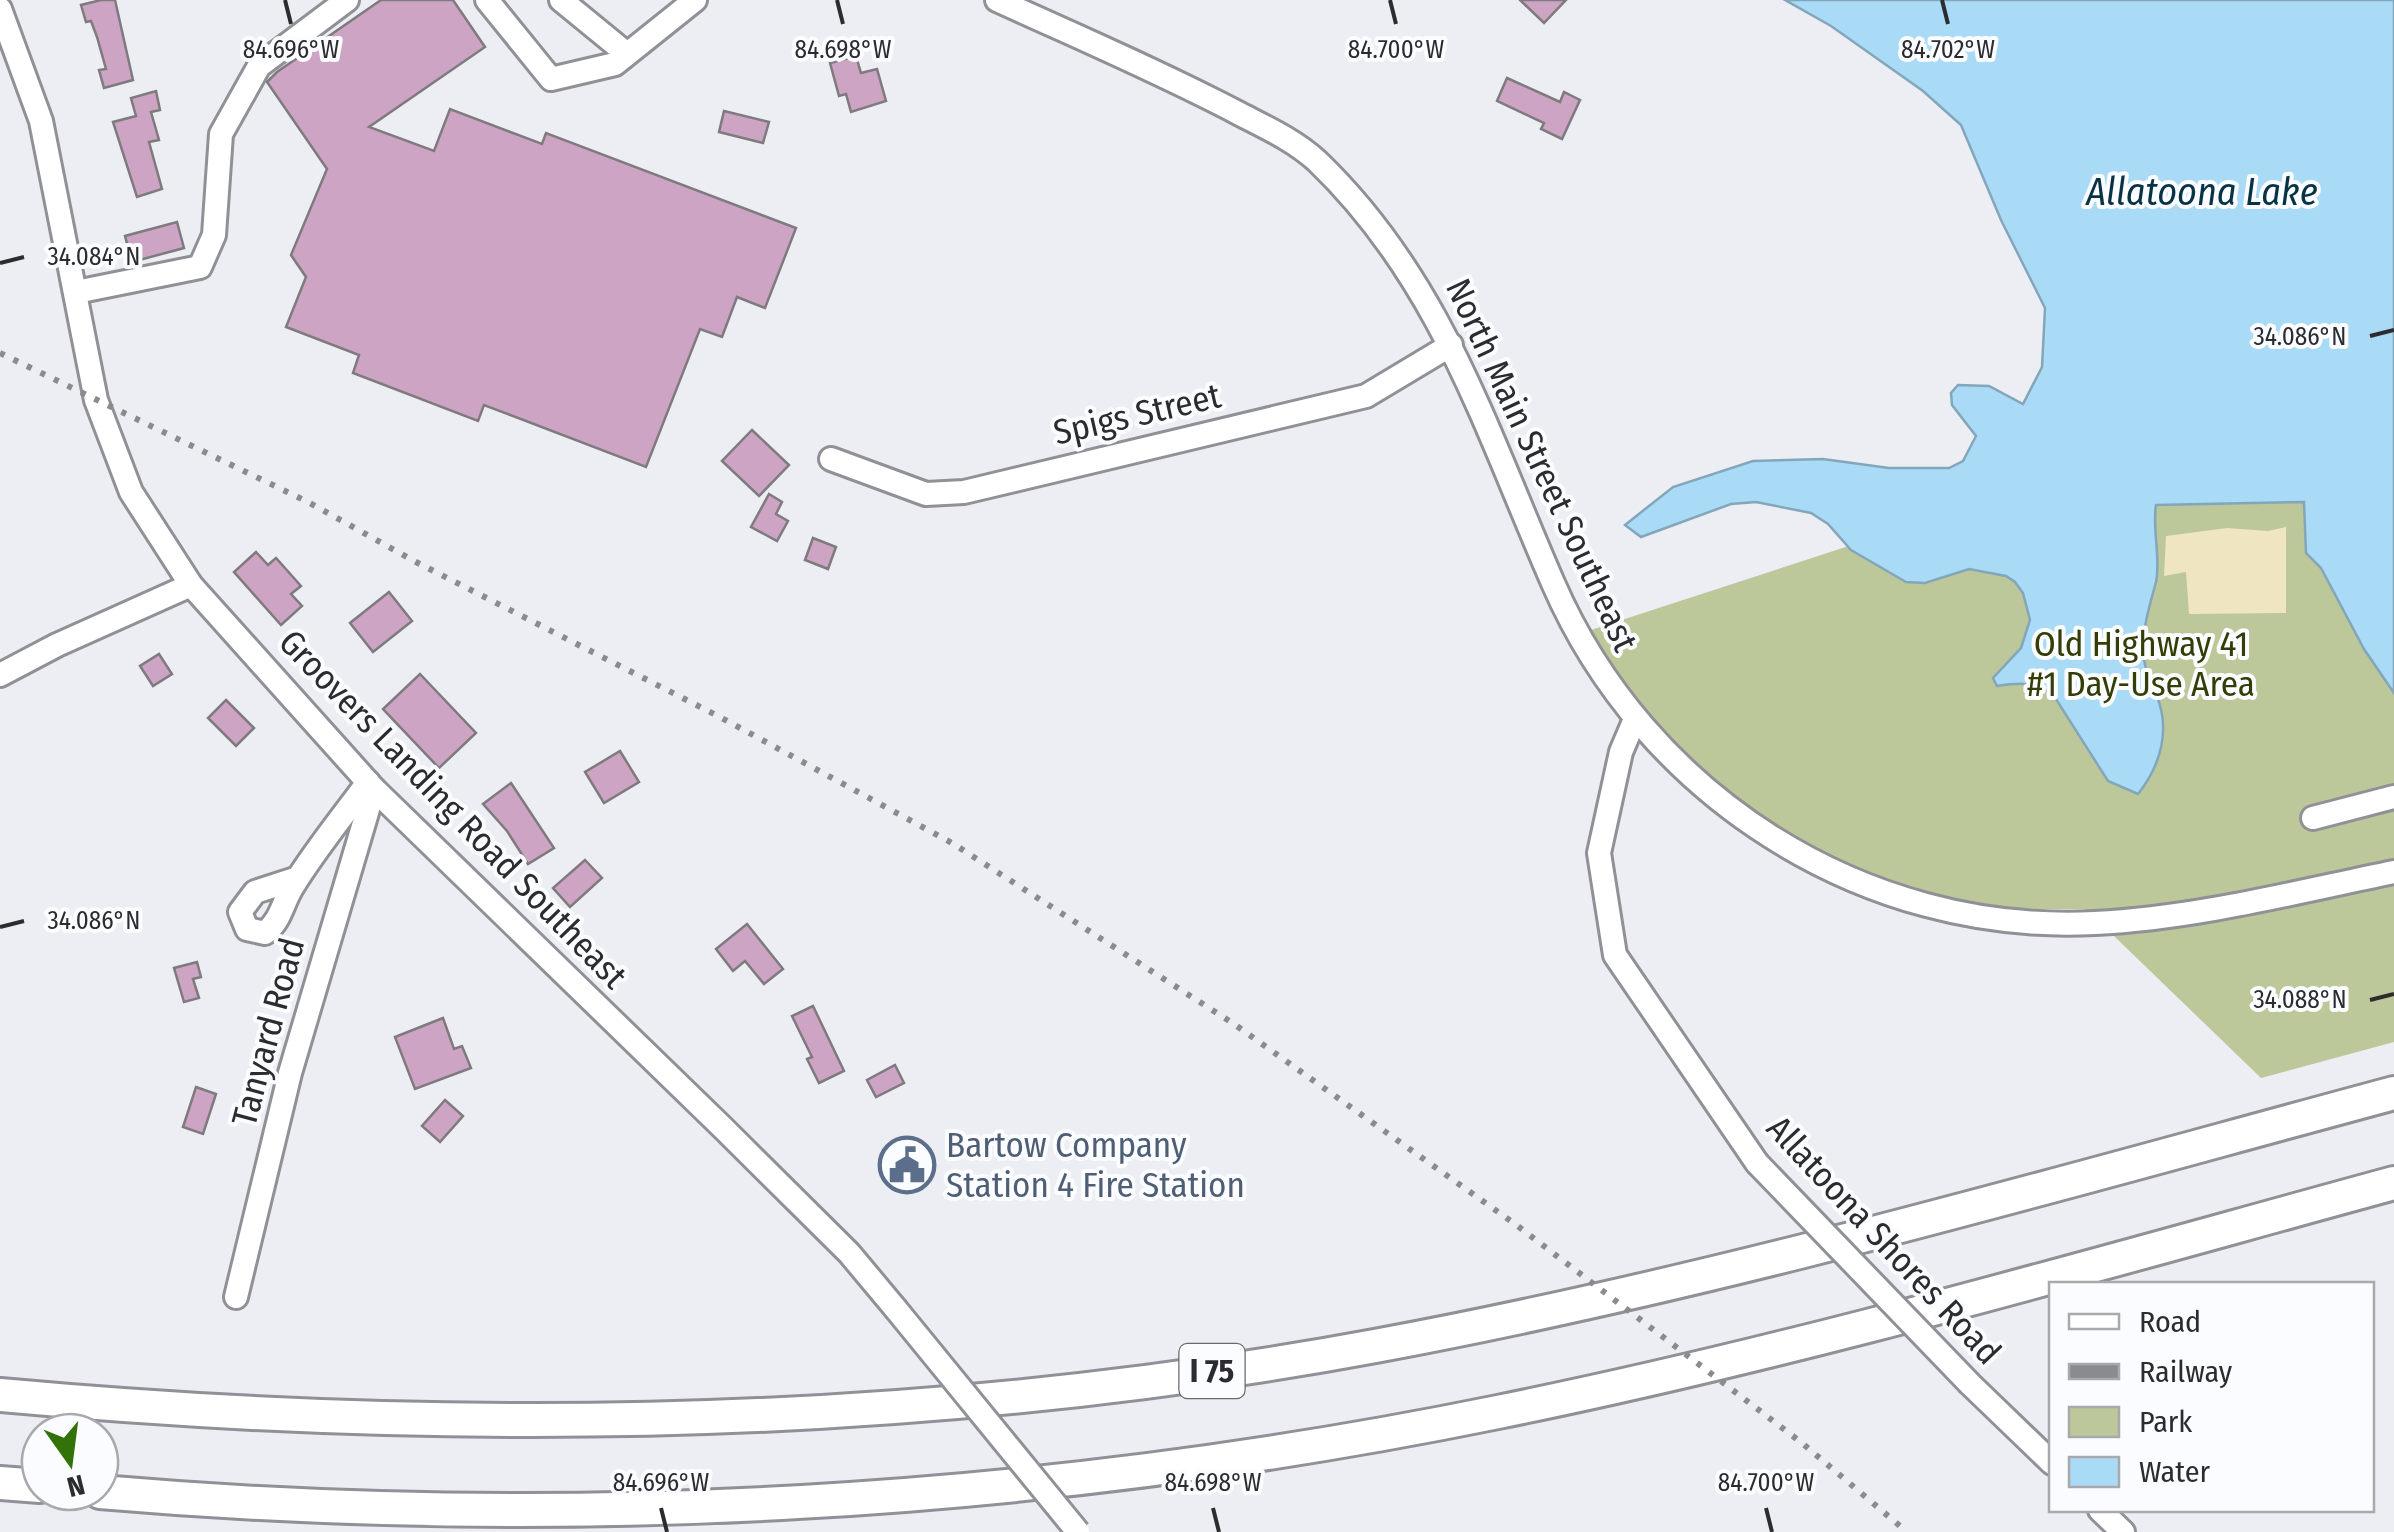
<svg xmlns="http://www.w3.org/2000/svg" width="2394" height="1532" font-family="'Fira Sans Condensed',sans-serif">
<rect width="100%" height="100%" fill="#eceef4"/>
<path fill="#bcc79a" d="M2394,410V1042L2261,1078L2086,909C2046,909 2002,910 1963,902C1850,881 1738,816 1662,730C1634,699 1612,665 1591,630L1938,517Z"/>
<path fill="#efe5c0" d="M2286,527V613L2189,614L2186,572L2164,576L2166,536L2227,528L2268,531Z"/>
<path fill="#a9daf6" stroke="#84a6ba" stroke-width="2.5" d="M1785,0H2394V693L2364,649L2321,568L2306,553L2304,502L2156,505C2152,530 2161,558 2156,582C2150,604 2143,626 2143,650C2143,666 2150,679 2156,694C2171,729 2161,765 2138,794L2108,781L2056,699C2039,681 2021,682 1997,686L1993,678L2021,648L2030,620L2023,593L2015,582L2006,576L1969,569L1925,583L1906,582L1851,550L1828,524L1811,513L1756,502L1731,504L1641,537L1625,525L1673,487L1753,461L1823,459L1889,468H1949L1963,461L1976,436L1952,405L1951,393L1958,385L1989,386L2023,404L2042,367L2045,308L2001,220L1961,125L1923,91L1831,26Z"/>
<g fill="#cda4c3" stroke="#7e7a7d" stroke-width="2.5">
<path d="M101,0H115L133,80L104,88L99,70L106,69L97,37L91,21L86,22L81,5Z"/>
<path d="M381,0H453L485,47L369,127L434,151L450,109L542,144L546,133L796,228L765,308L737,297L722,337L700,329L646,467L484,405L478,421L353,373L359,355L286,327L306,277L291,255L327,169L267,82L277,72Z"/>
<path d="M1520,0H1566L1544,23Z"/>
<path d="M856,56L861,73L877,69L886,101L851,112L846,94L839,96L830,63Z"/>
<path d="M1507,78L1560,102L1564,92L1580,100L1562,139L1541,129L1544,123L1497,101Z"/>
<path d="M156,91L160,110L151,112L159,140L149,142L162,189L137,197L113,122L136,116L131,98Z"/>
<path d="M724,111L769,122L763,143L719,132Z"/>
<path d="M177,222L184,248L132,262L125,236Z"/>
<path d="M752,430L789,465L759,496L722,461Z"/>
<path d="M769,494L782,502L776,514L788,521L777,541L751,527Z"/>
<path d="M813,538L836,547L828,569L805,560Z"/>
<path d="M256,552L268,565L276,558L301,586L291,594L302,606L281,625L234,572Z"/>
<path d="M389,592L412,621L373,652L350,623Z"/>
<path d="M159,654L172,674L153,686L140,666Z"/>
<path d="M420,674L476,733L439,768L383,709Z"/>
<path d="M226,700L254,728L236,746L208,718Z"/>
<path d="M620,751L639,782L604,803L585,772Z"/>
<path d="M511,783L554,848L528,864L507,831L483,804Z"/>
<path d="M585,860L602,878L570,907L553,888Z"/>
<path d="M747,924L783,969L764,984L745,961L733,971L716,949Z"/>
<path d="M197,962L201,977L193,979L199,998L184,1002L174,968Z"/>
<path d="M813,1006L844,1071L819,1083L807,1059L812,1057L792,1016Z"/>
<path d="M443,1018L454,1049L462,1046L471,1068L415,1089L395,1037Z"/>
<path d="M895,1065L904,1083L876,1097L867,1080Z"/>
<path d="M196,1087L216,1094L203,1134L183,1127Z"/>
<path d="M445,1100L463,1116L440,1142L422,1126Z"/>
</g>
<g fill="none" stroke-linecap="round" stroke-linejoin="round">
<g stroke="#8f9196" stroke-width="28">
<g id="minor">
<path d="M487,0L551,79L615,64L695,0"/>
<path d="M561,0L627,54"/>
<path d="M997,0C1078,37 1160,72 1238,113C1265,127 1294,140 1317,161C1441,280 1486,430 1553,583C1645,795 1863,935 2095,923C2196,918 2296,892 2394,872"/>
<path d="M0,9L41,121L96,400L131,492L191,585L374,789L722,1127L849,1253L895,1308"/>
<path d="M76,292L200,267L214,235L221,134L259,66L347,0"/>
<path d="M831,459L926,494L964,492L1366,396L1451,345"/>
<path d="M0,675L57,645L191,585"/>
<path d="M1635,719L1621,752L1599,853L1615,955L1757,1163"/>
<path d="M2313,818L2394,797"/>
<path d="M298,878L255,892L240,912L247,929L265,933C282,919 282,903 293,886C315,850 343,816 368,782"/>
<path d="M236,1297L290,1073L374,789"/>
<path d="M1970,1384L2052,1463"/>
<path d="M2100,1510L2123,1532"/>
</g>
</g>
<g stroke="#8f9196" stroke-width="38">
<g id="highway">
<path d="M0,1395C458,1437 922,1430 1375,1346C1720,1282 2056,1184 2394,1093"/>
<path d="M0,1483L40,1486"/>
<path d="M100,1492C565,1532 1041,1505 1498,1412C1800,1351 2097,1264 2394,1183"/>
</g>
</g>
<use href="#minor" stroke="#fff" stroke-width="22"/>
<use href="#highway" stroke="#fff" stroke-width="32"/>
<path stroke="#8a8b8f" stroke-width="6" stroke-dasharray="5 10" stroke-linecap="butt" d="M0,353L308,502L416,562L718,716L952,843L1234,1024L1515,1224L1802,1443L1907,1532"/>
<g stroke="#8f9196" stroke-width="28" stroke-linecap="butt">
<g id="minor-bridge">
<path d="M1757,1163L1970,1384"/>
<path d="M895,1308L1078,1532"/>
</g>
</g>
<use href="#minor-bridge" stroke="#fff" stroke-width="22"/>
</g>
<path fill="none" stroke="#2c2c2e" stroke-width="4" d="M285,0L291,24M837,0L843,24M1390,0L1396,24M1942,0L1948,24M0,263L24,257M2370,336L2394,330M0,927L24,921M2370,1000L2394,994M661,1508L667,1532M1213,1508L1219,1532M1766,1508L1772,1532"/>
<defs>
<g id="civic-ring" transform="scale(2.875)"><circle r="9.5" fill="#fbfcff" stroke="#5c6f8a" stroke-width="1.5"/><path d="M-.6-6.5H3V-4.5H.6V-3L4-1V1h2V6H-6V1h2V-1L-.6-3ZM-1.2 2.5V6h2.4V2.5Z" fill="#5c6f8a"/></g>
</defs>
<g fill-rule="evenodd">
<use href="#civic-ring" x="907" y="1165"/>
</g>
<g text-anchor="middle" stroke-width="8" stroke-linejoin="round" paint-order="stroke">
<rect fill="#fbfcff" stroke="#6a6a6d" stroke-width="2.5" x="1179.5" y="1344" width="65" height="54" rx="8"/>
<g font-size="32" font-weight="bold" fill="#2c2c2e">
<text x="1212" y="1382">I 75</text>
</g>
<g font-size="35" fill="#2c2c2e" stroke="#fbfcff">
<text transform="translate(1137 414) rotate(-13)" y="12">Spigs Street</text>
<text transform="translate(1542 465) rotate(65)" y="12">North Main Street Southeast</text>
<text transform="translate(453 809) rotate(46)" y="12">Groovers Landing Road Southeast</text>
<text transform="translate(268 1032) rotate(-75)" y="12">Tanyard Road</text>
<text transform="translate(1884 1240) rotate(47)" y="12">Allatoona Shores Road</text>
</g>
<g font-size="35" fill="#333d06" stroke="#fbfcff">
<text x="2141" y="656">Old Highway 41<tspan x="2141" dy="40">#1 Day-Use Area</tspan></text>
</g>
<g font-size="35" fill="#4e5e75" stroke="#fbfcff" text-anchor="start">
<text x="946" y="1157">Bartow Company<tspan x="946" dy="40">Station 4 Fire Station</tspan></text>
</g>
<g font-size="38" font-style="italic" fill="#083246" stroke="#fbfcff">
<text x="2202" y="205">Allatoona Lake</text>
</g>
</g>
<g font-size="25" text-anchor="middle" fill="#2c2c2e" stroke="#fbfcff" stroke-width="8" stroke-linejoin="round" paint-order="stroke">
<text x="291" y="58">84.696°W</text>
<text x="843" y="58">84.698°W</text>
<text x="1396" y="58">84.700°W</text>
<text x="1948" y="58">84.702°W</text>
<text x="94" y="265">34.084°N</text>
<text x="2300" y="345">34.086°N</text>
<text x="94" y="929">34.086°N</text>
<text x="2300" y="1008">34.088°N</text>
<text x="661" y="1491">84.696°W</text>
<text x="1213" y="1491">84.698°W</text>
<text x="1766" y="1491">84.700°W</text>
</g>
<rect x="2049" y="1282" width="325" height="230" fill="#fbfcff" stroke="#a8a9ab" stroke-width="2.5"/>
<rect x="2069" y="1314" width="50" height="15" fill="#ffffff" stroke="#a8a9ab" stroke-width="2.5"/>
<text x="2139" y="1332" font-size="30" fill="#2c2c2e">Road</text>
<rect x="2069" y="1364" width="50" height="15" fill="#8a8b8f" stroke="#a8a9ab" stroke-width="2.5"/>
<text x="2139" y="1382" font-size="30" fill="#2c2c2e">Railway</text>
<rect x="2069" y="1407" width="50" height="30" fill="#bcc79a" stroke="#a8a9ab" stroke-width="2.5"/>
<text x="2139" y="1432" font-size="30" fill="#2c2c2e">Park</text>
<rect x="2069" y="1457" width="50" height="30" fill="#a9daf6" stroke="#a8a9ab" stroke-width="2.5"/>
<text x="2139" y="1482" font-size="30" fill="#2c2c2e">Water</text>
<g transform="translate(70 1462) rotate(166)"><circle r="48" fill="#fbfcff" stroke="#a8a9ab" stroke-width="2.5"/>
<path d="M0-8L18 38L0 25L-18 38Z" fill="#337208"/>
<text y="-15" font-size="28" font-weight="bold" text-anchor="middle" fill="#2c2c2e">N</text>
</g>
</svg>
